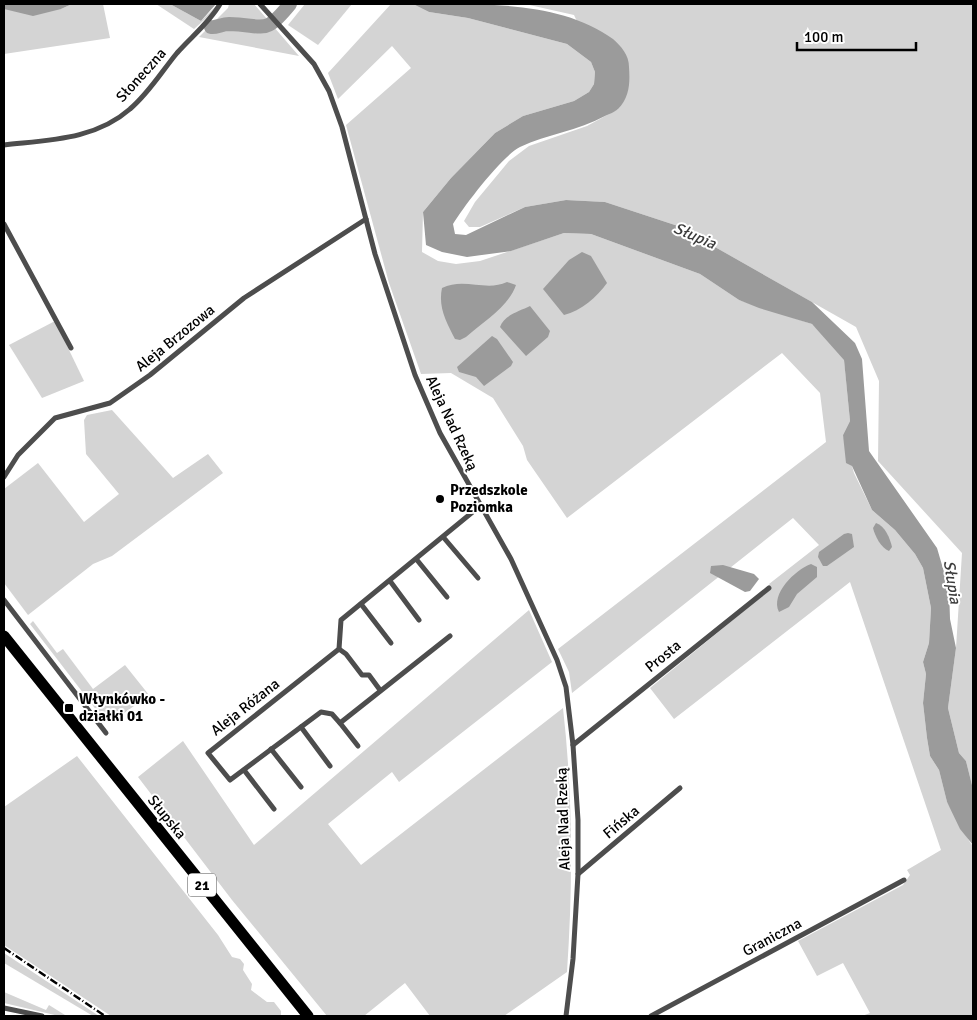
<svg xmlns="http://www.w3.org/2000/svg" width="977" height="1020" font-family="Signika,sans-serif">
<rect width="100%" height="100%" fill="#fff"/>
<g fill="#d4d4d4">
<path d="M72,4H103L110,38L4,54V9H61Z"/>
<path d="M156,4H170L201,21L218,4L212,13L194,29Z"/>
<path d="M229,4H254L299,56L199,37L228,8Z"/>
<path d="M305,4H352L318,45L288,25Z"/>
<path d="M391,4H413L429,12L468,18L567,44L591,62L595,72L594,84L589,92L574,101L523,116L495,133L451,178L423,212L422,252L438,261L456,264L480,261L564,233L591,234L700,274L739,300L812,324L823,334L844,359L850,421L843,435L854,473L872,510L895,530L915,554L923,568L931,608L929,643L923,662L926,674L923,703L927,738L930,756L939,770L947,802L971,844L973,845V1016H862L870,1013L843,963L817,976L798,941L903,885L910,875L907,870L941,850L850,582L674,719L650,688L772,588L769,584L819,545L793,518L572,693L569,672L558,649L826,442L820,393L782,353L567,518L527,460L523,446L493,398L451,373L421,374L389,283L346,125L411,68L392,46L338,99L328,73Z"/>
<path d="M525,4H973V789L966,761L959,753L948,708L956,648L962,553L878,461L879,381L856,327L678,226L605,202L566,200L525,207L480,227H469L464,221L475,202L509,161L529,146L587,126L618,109L574,15Z"/>
<path d="M55,321L84,381L42,398L9,345Z"/>
<path d="M112,410L173,478L208,454L223,473L112,556L93,564L28,615L4,583V489L38,463L84,522L119,494L86,454L84,420L87,415Z"/>
<path d="M529,610L552,662L399,782L392,772L328,824L361,865L563,708C573,797 573,883 567,972L504,1016H430L405,983L364,1016H327L232,900L138,777L183,741L254,845Z"/>
<path d="M33,621L57,653L63,649L93,689L125,665L149,695L112,722L110,718L104,720L30,624Z"/>
<path d="M77,756L218,935L232,957L240,959L244,964L243,970L252,984L251,990L267,1002H274L281,1011V1015L111,1016L4,945V807Z"/>
<path d="M4,953L99,1016H93L4,963Z"/>
<path d="M4,992L46,1010L49,1005L65,1015L59,1016L4,1003Z"/>
</g>
<g fill="#9b9b9b">
<path d="M4,4H72L61,9L33,16L4,9Z"/>
<path d="M170,4H216L201,21Z"/>
<path d="M413,4C478,4 560,0 613,39C621,46 629,55 629,67C630,82 630,97 618,109C615,112 609,114 605,116C578,131 547,134 520,147C502,156 464,206 453,224L455,234L466,235L525,207L566,200L605,202L678,226L812,302L855,343L862,359L869,451L937,548L949,589L950,619L956,648L948,708L959,753L966,761L973,789V845L960,829L947,802L939,770L930,756L927,738L923,703L926,674L923,662L929,643L931,608L923,568L915,554L895,530L872,510L852,466L846,463L843,435L850,421L844,360L812,324L759,308L739,300L700,274L591,234L564,233L511,251L467,257L442,252L426,245L423,212L451,178L495,133L523,116L574,101L589,92L594,84L595,72L591,62L567,44L468,18L429,12Z"/>
<path d="M582,252L591,256L607,283C597,297 581,311 564,315L543,289L569,260Z"/>
<path d="M507,282L516,285C509,306 483,322 466,337L460,340L455,339C446,321 438,307 442,288C464,277 486,292 507,282Z"/>
<path d="M530,306L550,331L548,337L526,356L500,327C504,315 520,311 530,306Z"/>
<path d="M492,336L497,339L513,362L511,366L484,386L476,377L459,372L457,367Z"/>
<path d="M876,523C885,526 890,538 892,547L889,551C881,548 875,536 873,528Z"/>
<path d="M848,533L852,534L854,547L827,566H823L818,557L819,552L844,534Z"/>
<path d="M811,564L817,567V577L797,594L789,607L779,612C770,594 795,570 811,564Z"/>
<path d="M723,565L754,574L759,579L750,591L745,592L710,573L711,566Z"/>
</g>
<g fill="none" stroke-linecap="round" stroke-linejoin="round">
<path stroke="#9b9b9b" stroke-width="14" d="M211,27C216,28 222,24 229,24C266,25 264,36 290,4"/>
<g stroke="#4d4d4d" stroke-width="5">
<path d="M260,4L314,64L329,91L342,127L375,254L415,375L440,433L511,559L557,660L566,687L573,745L578,820V874L573,959L566,1016"/>
<path d="M4,145C48,140 95,140 130,109C149,93 162,71 177,53C191,37 210,22 220,4"/>
<path d="M4,224L71,348"/>
<path d="M4,477L18,455L55,418L110,403L150,375L244,298L366,219"/>
<path d="M444,538L478,578"/>
<path d="M417,560L447,597"/>
<path d="M390,581L419,620"/>
<path d="M4,600L106,733"/>
<path d="M361,604L391,643"/>
<path d="M450,636L340,723L332,714L321,712L230,780L208,753L339,649L341,620L480,506"/>
<path d="M339,649L346,654L362,675H369L380,690"/>
<path d="M340,723L358,746"/>
<path d="M301,727L330,766"/>
<path d="M573,745L769,588"/>
<path d="M271,749L301,787"/>
<path d="M244,770L274,809"/>
<path d="M578,874L680,788"/>
<path d="M4,1008L42,1016"/>
<path d="M651,1016L904,880"/>
</g>
<path stroke="#000" stroke-width="11" d="M4,636L308,1016"/>
<path stroke="#000" stroke-width="2.5" stroke-dasharray="8 2.5 1 2.5" stroke-linecap="butt" d="M4,948L105,1016"/>
</g>
<g fill="#000" stroke="#fff" stroke-width="2">
<circle cx="440" cy="499" r="5"/>
<rect x="64" y="703" width="10" height="10" rx="2.5"/>
</g>
<g text-anchor="middle" stroke-width="4" stroke-linejoin="round" paint-order="stroke">
<rect fill="#fff" stroke="#4c4c4c" stroke-width="1" x="188" y="873.5" width="28" height="23" rx="4"/>
<g font-size="14" font-weight="bold" fill="#000">
<text x="202" y="890">21</text>
</g>
<g font-size="15" fill="#000" stroke="#fff">
<text transform="translate(141 75) rotate(-48)" y="5">Słoneczna</text>
<text transform="translate(175 338) rotate(-39)" y="5">Aleja Brzozowa</text>
<text transform="translate(452 423) rotate(65)" y="5">Aleja Nad Rzeką</text>
<text transform="translate(663 656) rotate(-39)" y="5">Prosta</text>
<text transform="translate(245 707) rotate(-38)" y="5">Aleja Różana</text>
<text transform="translate(167 817) rotate(51)" y="5">Słupska</text>
<text transform="translate(563 819) rotate(-92)" y="5">Aleja Nad Rzeką</text>
<text transform="translate(621 822) rotate(-40)" y="5">Fińska</text>
<text transform="translate(772 937) rotate(-28)" y="5">Graniczna</text>
</g>
<g font-size="15" font-weight="bold" fill="#000" stroke="#fff" text-anchor="start">
<text x="450" y="495">Przedszkole<tspan x="450" dy="17">Poziomka</tspan></text>
<text x="79" y="704">Włynkówko -<tspan x="79" dy="17">działki 01</tspan></text>
</g>
<g font-size="16" font-style="italic" fill="#3c3c3c" stroke="#fff">
<text transform="translate(695 235) rotate(23)" y="6">Słupia</text>
<text transform="translate(953 582) rotate(81)" y="6">Słupia</text>
</g>
</g>
<rect width="977" height="1020" fill="none" stroke="#000000" stroke-width="10"/>
<path d="M797 42v8h119v-8" fill="none" stroke="#000000" stroke-width="2.5"/>
<text x="804" y="42" font-size="15" fill="#000000" stroke="#ffffff" stroke-width="4" paint-order="stroke">100 m</text>
</svg>
